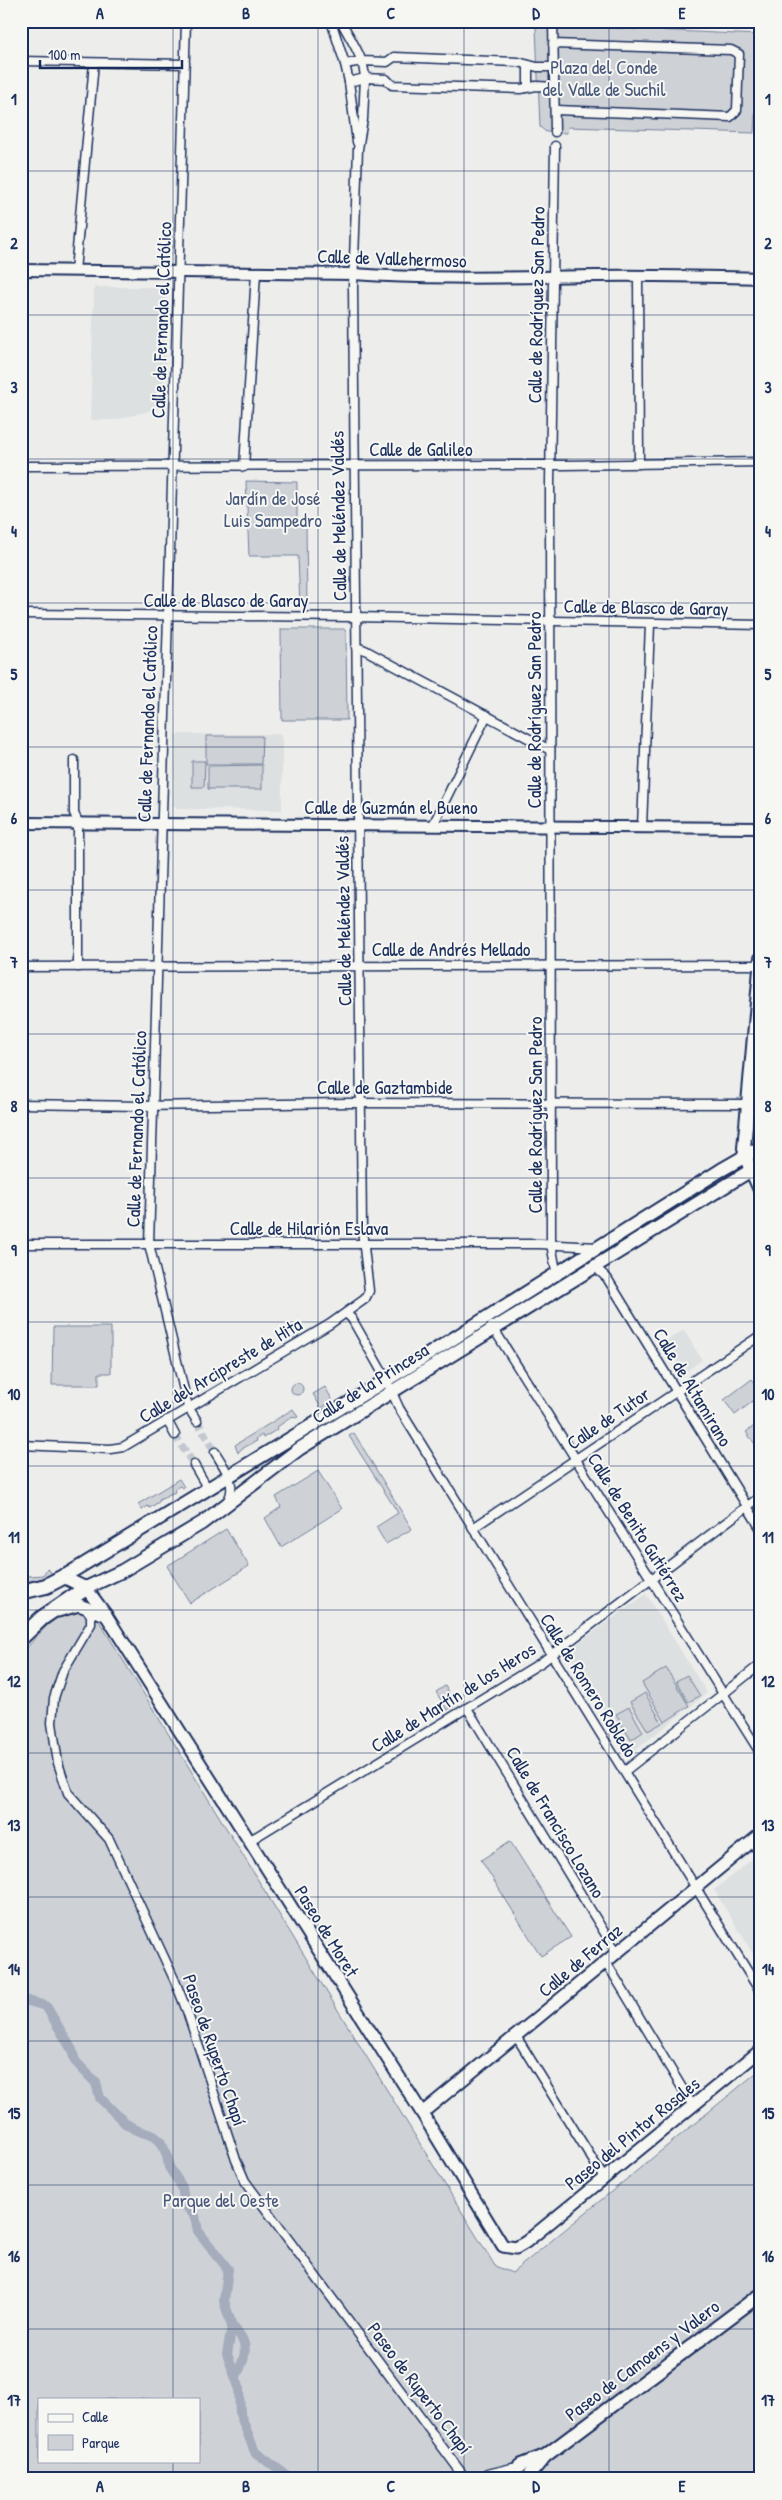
<svg xmlns="http://www.w3.org/2000/svg" width="782" height="2500" font-family="'Patrick Hand',sans-serif">
<rect width="100%" height="100%" fill="#edeeec"/>
<filter id="ink" filterUnits="userSpaceOnUse"><feTurbulence type="fractalNoise" baseFrequency=".02" numOctaves="2"/><feDisplacementMap in="SourceGraphic" scale="10" xChannelSelector="R" yChannelSelector="G"/><feConvolveMatrix kernelMatrix="1 2 1 2 8 2 1 2 1" color-interpolation-filters="sRGB"/></filter>
<g filter="url(#ink)">
<g fill="#dde0e1">
<path d="M94,287H164L165,289V298L167,299L164,346L166,347L164,407L116,420H90Z"/>
<path d="M175,734H282V810L177,809L173,805Z"/>
<path d="M684,1330L702,1360L684,1373L665,1341Z"/>
<path d="M646,1594L707,1693L630,1755L567,1651Z"/>
<path d="M761,1852V1967L714,1890Z"/>
</g>
<g fill="#ced2d7" stroke="#74809a" fill-rule="evenodd">
<path d="M568,26L759,35L754,133L568,127L567,133L546,132L540,127L536,27Z"/>
<path d="M246,481L297,482V521H306L307,608L300,607L298,556H249Z"/>
<path d="M281,629H344L346,632L347,720H282Z"/>
<path d="M206,736H262L261,764H206Z"/>
<path d="M192,761H205L204,787H192Z"/>
<path d="M262,765V789H208V766Z"/>
<path d="M53,1327H111V1373H99V1385H52Z"/>
<path d="M752,1379L761,1391V1395L735,1415L724,1400Z"/>
<circle cx="297" cy="1389" r="6"/>
<path d="M325,1387L333,1401L321,1408L313,1394Z"/>
<path d="M293,1409L298,1417L295,1418L293,1416L277,1427L278,1429L263,1438L262,1435L256,1439L257,1441L241,1449L238,1453L235,1445Z"/>
<path d="M761,1421V1452L746,1432Z"/>
<path d="M354,1433L412,1529L386,1544L376,1527L398,1513L349,1436Z"/>
<path d="M318,1471L342,1509L281,1547L265,1518L281,1507L276,1497Z"/>
<path d="M179,1479L184,1487L182,1488L180,1486L174,1489L175,1492L159,1499L160,1501L150,1508L148,1506L142,1510L138,1504Z"/>
<path d="M226,1529L249,1566L190,1603L167,1566Z"/>
<path d="M47,1569L55,1575L38,1582H21V1573L30,1576L43,1575Z"/>
<path d="M74,1609L96,1616L495,2266L512,2273L761,2069V2479H21V1655C35,1638 52,1616 74,1609ZM39,2399H199V2461H39Z"/>
<path d="M666,1668L689,1706L665,1722L642,1683Z"/>
<path d="M687,1675L700,1696L688,1702L676,1681Z"/>
<path d="M445,1686L456,1705L447,1710L436,1692Z"/>
<path d="M645,1693L662,1723L648,1731L630,1702Z"/>
<path d="M629,1707L643,1732L631,1740L616,1714Z"/>
<path d="M510,1841L571,1937L541,1956L481,1860Z"/>
</g>
<g fill="none" stroke-linecap="round" stroke-linejoin="round">
<g stroke="#a5acbc" stroke-width="10">
<path d="M21,1999L46,2006L72,2050L75,2061L96,2083L100,2098L125,2123L136,2130L154,2136L160,2141L167,2155L169,2167L182,2187L185,2205L195,2216L198,2231L228,2269L224,2301L232,2326L227,2354L239,2387L240,2414L255,2452L286,2475L288,2479"/>
<path d="M232,2326C250,2343 247,2356 236,2376"/>
</g>
<g stroke="#c3c8d0" stroke-width="8" stroke-dasharray="8 4" stroke-linecap="butt">
<path d="M197,1421L215,1452"/>
<path d="M175,1435L194,1465"/>
</g>
<g stroke="#1b2f5e" stroke-width="11">
<g id="minor">
<path d="M186,21L149,1244L188,1407L197,1421"/>
<path d="M331,21L345,64"/>
<path d="M341,21C350,39 364,57 365,78L349,82L345,64L362,61L387,62L394,57L518,62L537,67H553"/>
<path d="M553,21L555,132"/>
<path d="M553,44L731,50L739,54L737,110L730,117L556,110"/>
<path d="M21,61L185,64"/>
<path d="M349,82L357,142"/>
<path d="M528,87V65"/>
<path d="M555,146L550,483L551,1244L557,1276"/>
<path d="M75,271L94,63"/>
<path d="M638,276L639,464"/>
<path d="M21,466L564,465L761,462"/>
<path d="M244,467L256,273"/>
<path d="M21,614L355,617L761,625"/>
<path d="M356,647L365,650L550,750"/>
<path d="M74,760V813L78,822V967"/>
<path d="M433,825L487,715"/>
<path d="M642,827L650,624"/>
<path d="M21,967L760,965"/>
<path d="M21,1104L140,1106L348,1103L748,1104"/>
<path d="M21,1244H540L597,1247"/>
<path d="M594,1266L607,1278L761,1529"/>
<path d="M346,1313L352,1319L386,1379L399,1408L761,1993"/>
<path d="M492,1326L761,1754"/>
<path d="M167,1420L175,1435"/>
<path d="M21,1445L110,1449L123,1447L330,1324L365,1299L369,1291L362,1230L353,287L358,149L363,119L365,78L386,79L392,85L521,89L536,86L556,87"/>
<path d="M215,1452C223,1466 238,1484 228,1500"/>
<path d="M194,1465L208,1489"/>
<path d="M473,1528L761,1335"/>
<path d="M85,1607L91,1615V1624L63,1671L54,1698L52,1723L58,1763L68,1793L109,1839L175,1981L187,2011L236,2160L245,2181L466,2479"/>
<path d="M467,1708L617,1953"/>
<path d="M625,1771L761,1664"/>
<path d="M249,1841L542,1662L761,1496"/>
<path d="M606,1962L693,2106"/>
<path d="M516,2036L604,2178"/>
<path d="M484,2479L488,2474L512,2468"/>
</g>
</g>
<g stroke="#1b2f5e" stroke-width="14">
<g id="tertiary">
<path d="M21,270L354,274C436,280 515,277 597,276C652,275 706,277 761,278"/>
<path d="M21,823L761,828"/>
</g>
</g>
<g stroke="#1b2f5e" stroke-width="15">
<g id="secondary">
<path d="M63,1577L86,1588L106,1615L422,2113L503,2246L516,2248L526,2242L761,2050"/>
<path d="M58,1611L79,1605L106,1615"/>
<path d="M422,2113L761,1834"/>
</g>
</g>
<g stroke="#1b2f5e" stroke-width="16">
<g id="primary">
<path d="M761,958L744,1148L748,1163L761,1192"/>
<path d="M63,1577L421,1359L721,1170L761,1147"/>
<path d="M86,1588L122,1571L202,1523L299,1449L761,1164"/>
<path d="M505,2479L521,2465L545,2456L761,2294"/>
<path d="M526,2479L545,2456"/>
</g>
</g>
<g stroke="#1b2f5e" stroke-width="18">
<g id="trunk">
<path d="M21,1592L46,1586L63,1577"/>
<path d="M21,1638L42,1618L86,1588"/>
</g>
</g>
<use href="#minor" stroke="#f6f6f2" stroke-width="8"/>
<use href="#tertiary" stroke="#f6f6f2" stroke-width="10"/>
<use href="#secondary" stroke="#f6f6f2" stroke-width="11"/>
<use href="#primary" stroke="#f6f6f2" stroke-width="12"/>
<use href="#trunk" stroke="#f6f6f2" stroke-width="14"/>
</g>
</g>
<path fill="none" stroke="#1b2f5e" stroke-width="1" stroke-opacity="0.55" d="M173,21V2399M318,21V2479M464,21V2479M609,21V2479M21,171H761M21,315H761M21,459H761M21,603H761M21,747H761M21,890H761M21,1034H761M21,1178H761M21,1322H761M21,1466H761M21,1610H761M21,1753H761M21,1897H761M21,2041H761M21,2185H761M21,2329H761M173,2461V2479"/>
<g text-anchor="middle" stroke-width="4" stroke-linejoin="round" paint-order="stroke">
<g font-size="19" fill="#48587c" stroke="#f6f6f2">
<text x="604" y="74">Plaza del Conde<tspan x="604" dy="22">del Valle de Suchil</tspan></text>
<text x="273" y="505">Jardín de José<tspan x="273" dy="22">Luis Sampedro</tspan></text>
<text x="221" y="2207">Parque del Oeste</text>
</g>
<g font-size="19" fill="#1b2f5e" stroke="#f6f6f2">
<text transform="translate(392 258) rotate(2)" y="7">Calle de Vallehermoso</text>
<text transform="translate(536 305) rotate(-89)" y="7">Calle de Rodríguez San Pedro</text>
<text transform="translate(161 320) rotate(-88)" y="7">Calle de Fernando el Católico</text>
<text x="421" y="456">Calle de Galileo</text>
<text transform="translate(338 516) rotate(-91)" y="7">Calle de Meléndez Valdés</text>
<text x="226" y="607">Calle de Blasco de Garay</text>
<text transform="translate(646 607) rotate(1)" y="7">Calle de Blasco de Garay</text>
<text transform="translate(534 710) rotate(-90)" y="7">Calle de Rodríguez San Pedro</text>
<text transform="translate(147 724) rotate(-88)" y="7">Calle de Fernando el Católico</text>
<text x="391" y="814">Calle de Guzmán el Bueno</text>
<text transform="translate(343 921) rotate(-91)" y="7">Calle de Meléndez Valdés</text>
<text x="451" y="956">Calle de Andrés Mellado</text>
<text x="385" y="1094">Calle de Gaztambide</text>
<text transform="translate(535 1115) rotate(-90)" y="7">Calle de Rodríguez San Pedro</text>
<text transform="translate(136 1129) rotate(-88)" y="7">Calle de Fernando el Católico</text>
<text x="309" y="1235">Calle de Hilarión Eslava</text>
<text transform="translate(220 1370) rotate(-31)" y="7">Calle del Arcipreste de Hita</text>
<text transform="translate(370 1383) rotate(-32)" y="7">Calle de la Princesa</text>
<text transform="translate(693 1387) rotate(59)" y="7">Calle de Altamirano</text>
<text transform="translate(608 1418) rotate(-34)" y="7">Calle de Tutor</text>
<text transform="translate(638 1527) rotate(58)" y="7">Calle de Benito Gutiérrez</text>
<text transform="translate(589 1685) rotate(58)" y="7">Calle de Romero Robledo</text>
<text transform="translate(453 1697) rotate(-32)" y="7">Calle de Martín de los Heros</text>
<text transform="translate(556 1822) rotate(59)" y="7">Calle de Francisco Lozano</text>
<text transform="translate(327 1931) rotate(58)" y="7">Paseo de Moret</text>
<text transform="translate(580 1960) rotate(-40)" y="7">Calle de Ferraz</text>
<text transform="translate(215 2050) rotate(71)" y="7">Paseo de Ruperto Chapí</text>
<text transform="translate(632 2133) rotate(-39)" y="7">Paseo del Pintor Rosales</text>
<text transform="translate(642 2360) rotate(-37)" y="7">Paseo de Camoens y Valero</text>
<text transform="translate(420 2388) rotate(53)" y="7">Paseo de Ruperto Chapí</text>
</g>
</g>
<rect width="782" height="2500" fill="none" stroke="#f6f6f2" stroke-width="55"/>
<rect x="38" y="2398" width="162" height="65" fill="#f6f6f2" stroke="#9ea6b7"/>
<rect x="48" y="2414" width="25" height="8" fill="#f6f6f2" stroke="#9ea6b7"/>
<text x="82" y="2422" font-size="15" fill="#1b2f5e">Calle</text>
<rect x="48" y="2435" width="25" height="15" fill="#ced2d7" stroke="#9ea6b7"/>
<text x="82" y="2448" font-size="15" fill="#1b2f5e">Parque</text>
<path d="M40 60v8h142v-8" fill="none" stroke="#1b2f5e" stroke-width="2.5"/>
<text x="48" y="60" font-size="15" fill="#1b2f5e" stroke="#f6f6f2" stroke-width="4" paint-order="stroke">100 m</text>
<rect x="28" y="28" width="726" height="2444" fill="none" stroke="#1b2f5e" stroke-width="2"/>
<g font-size="16" text-anchor="middle" font-weight="bold" fill="#1b2f5e">
<text x="100" y="19">A</text>
<text x="246" y="19">B</text>
<text x="391" y="19">C</text>
<text x="536" y="19">D</text>
<text x="682" y="19">E</text>
<text x="14" y="105">1</text>
<text x="768" y="105">1</text>
<text x="14" y="249">2</text>
<text x="768" y="249">2</text>
<text x="14" y="393">3</text>
<text x="768" y="393">3</text>
<text x="14" y="537">4</text>
<text x="768" y="537">4</text>
<text x="14" y="680">5</text>
<text x="768" y="680">5</text>
<text x="14" y="824">6</text>
<text x="768" y="824">6</text>
<text x="14" y="968">7</text>
<text x="768" y="968">7</text>
<text x="14" y="1112">8</text>
<text x="768" y="1112">8</text>
<text x="14" y="1256">9</text>
<text x="768" y="1256">9</text>
<text x="14" y="1400">10</text>
<text x="768" y="1400">10</text>
<text x="14" y="1543">11</text>
<text x="768" y="1543">11</text>
<text x="14" y="1687">12</text>
<text x="768" y="1687">12</text>
<text x="14" y="1831">13</text>
<text x="768" y="1831">13</text>
<text x="14" y="1975">14</text>
<text x="768" y="1975">14</text>
<text x="14" y="2119">15</text>
<text x="768" y="2119">15</text>
<text x="14" y="2262">16</text>
<text x="768" y="2262">16</text>
<text x="14" y="2406">17</text>
<text x="768" y="2406">17</text>
<text x="100" y="2492">A</text>
<text x="246" y="2492">B</text>
<text x="391" y="2492">C</text>
<text x="536" y="2492">D</text>
<text x="682" y="2492">E</text>
</g>
</svg>
